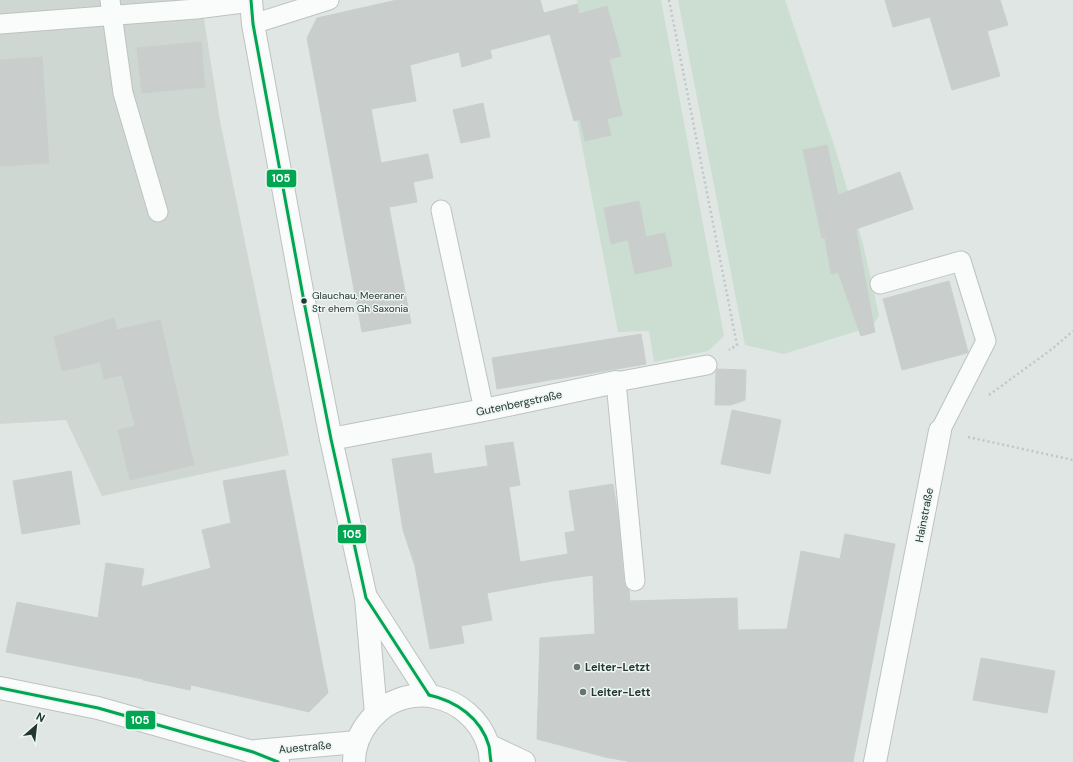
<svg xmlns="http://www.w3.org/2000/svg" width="1073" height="762" font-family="'DM Sans',sans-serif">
<rect width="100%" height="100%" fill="#e0e6e3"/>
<path fill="#cfd7d3" d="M0,0H201L220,121L289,455L102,496L66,420L0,424Z"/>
<g fill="#cbded1">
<path d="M577,0H661L724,336L708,351L654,362L649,331L618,332L567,68L579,14Z"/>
<path d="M678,0H785L836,151L863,244L879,315L873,326L784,354L745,345Z"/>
</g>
<g fill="#c9cecc" stroke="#c9cfcc">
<path d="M397,0H540L550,34L490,50L492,58L462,67L459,52L410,65L416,101L371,109L381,163L428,154L433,178L413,182L417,202L389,207L411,323L362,332L307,38L317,18Z"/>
<path d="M885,0H1000L1008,25L987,31L1000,76L952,90L930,17L893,27Z"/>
<path d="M577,4L579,14L607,6L621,56L609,59L622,115L607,119L611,135L585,141L580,119L574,121L544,13Z"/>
<path d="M201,42L205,87L142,93L137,48Z"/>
<path d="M42,57L49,163L0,166V60Z"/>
<path d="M483,103L490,137L461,143L453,110Z"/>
<path d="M827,145L838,195L900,172L913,209L856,229L875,332L861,336L838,272L831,274L825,238H822L803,150Z"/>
<path d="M639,201L646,237L630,240L665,233L672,266L635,274L628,240L611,244L604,208Z"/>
<path d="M949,281L968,352L967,353L902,370L883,299Z"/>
<path d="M114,318L117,330L160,320L194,465L130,480L118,430L135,426L122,375L104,379L100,362L62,371L54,337Z"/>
<path d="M641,334L646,364L497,389L492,358Z"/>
<path d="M717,369L746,370L745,400L731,405H715L716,371Z"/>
<path d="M732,410L781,420L770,474L721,464Z"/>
<path d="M513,442L520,485L509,487L520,562L568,554L565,533L575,531L569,491L613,484L618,516L624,582L626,587L629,590L630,601L737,598L738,630L787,629L801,551L840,559L845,534L895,544L853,762H632L605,757L537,739L540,638L595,634L593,575L552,581L487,593L492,620L461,626L464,643L430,649L415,566L403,530L392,459L431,453L434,474L488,466L485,446Z"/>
<path d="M285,470L328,693L309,712L191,685L190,690L143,680V679L6,652L17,602L98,618L106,563L144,569L141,587L211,568L202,530L231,523L223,481Z"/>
<path d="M71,471L80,524L22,534L13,481Z"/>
<path d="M981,658L1055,671L1047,713L973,700Z"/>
</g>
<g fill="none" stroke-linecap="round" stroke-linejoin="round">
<g stroke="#bdc3c0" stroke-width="21">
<g id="service">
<path d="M110,0L123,93L158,212"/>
<path d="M0,24L196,9L251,2"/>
<path d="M253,24L329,0"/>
<path d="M441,210L484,410"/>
<path d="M880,284L961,261L986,341L940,431"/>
<path d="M635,581L616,382L707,365"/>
</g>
</g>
<g stroke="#bdc3c0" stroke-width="24">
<g id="minor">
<path d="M331,439L484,410L616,382"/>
<path d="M875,762L940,431"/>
</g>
</g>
<g stroke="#bdc3c0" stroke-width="24">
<g id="tertiary">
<path d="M251,0L253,24L305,307L331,439L366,598L376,714"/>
<path d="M368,600L429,695"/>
<path d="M0,688L98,708L253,752L278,762"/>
<path d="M488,745L524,762"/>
<path d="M256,751L357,742"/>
<path d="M354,762C354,746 360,732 370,720C405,678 470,693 488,744C490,749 490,756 491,762"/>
</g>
</g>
<g stroke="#bfc6c4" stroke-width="2.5" stroke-dasharray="2 3" stroke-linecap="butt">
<path d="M669,0L737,345L729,350"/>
<path d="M989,395L1052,349L1073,331"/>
<path d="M968,437L1073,460"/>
</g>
<use href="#service" stroke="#fafbfb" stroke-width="19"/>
<use href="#minor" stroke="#fafbfb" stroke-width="22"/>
<use href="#tertiary" stroke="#fafbfb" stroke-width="22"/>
<g stroke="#eef5f2" stroke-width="6">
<g id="bus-1">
<path d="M251,0L253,24L305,307L331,439L366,598L429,695"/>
<path d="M0,688L98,708L253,752L278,762"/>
<path d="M429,695C456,701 481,718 489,746C490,751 490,757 491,762"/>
</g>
</g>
<use href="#bus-1" stroke="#00a651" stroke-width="3"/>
</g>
<circle fill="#223632" stroke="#eef5f2" stroke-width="1.5" cx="304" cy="301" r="3.5"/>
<g fill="#647470" stroke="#eef5f2" stroke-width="1.5">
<circle cx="577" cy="667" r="4"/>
<circle cx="583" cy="692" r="4"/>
</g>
<g text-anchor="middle" stroke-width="3" stroke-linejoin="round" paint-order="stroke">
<g font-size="10" fill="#223632" stroke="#eef5f2" text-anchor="start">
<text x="312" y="299">Glauchau, Meeraner<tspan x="312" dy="13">Str ehem Gh Saxonia</tspan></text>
</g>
<g font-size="11" fill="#223632" stroke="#eef5f2">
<text transform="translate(519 403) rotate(-12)" y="4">Gutenbergstraße</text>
<text transform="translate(924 515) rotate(-79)" y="4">Hainstraße</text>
<text transform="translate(305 747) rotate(-5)" y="4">Auestraße</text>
</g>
<g font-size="11" font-weight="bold" fill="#223632" stroke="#eef5f2" text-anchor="start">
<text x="585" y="671">Leiter-Letzt</text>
<text x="591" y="696">Leiter-Lett</text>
</g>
</g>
<g stroke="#eef5f2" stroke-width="1.5">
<rect x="266" y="169" width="31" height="19" rx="4" fill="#00a651"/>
<rect x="337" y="524" width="30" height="20" rx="4" fill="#00a651"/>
<rect x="125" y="710" width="31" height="20" rx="4" fill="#00a651"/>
</g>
<g font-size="11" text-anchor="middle" font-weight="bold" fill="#fff">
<text x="281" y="182">105</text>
<text x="352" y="538">105</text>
<text x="140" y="724">105</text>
</g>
<g transform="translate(36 726) rotate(28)" stroke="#eef5f2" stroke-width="3" paint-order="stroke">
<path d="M0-3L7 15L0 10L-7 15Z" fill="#223632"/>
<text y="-6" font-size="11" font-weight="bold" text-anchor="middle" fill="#223632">N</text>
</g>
</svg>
